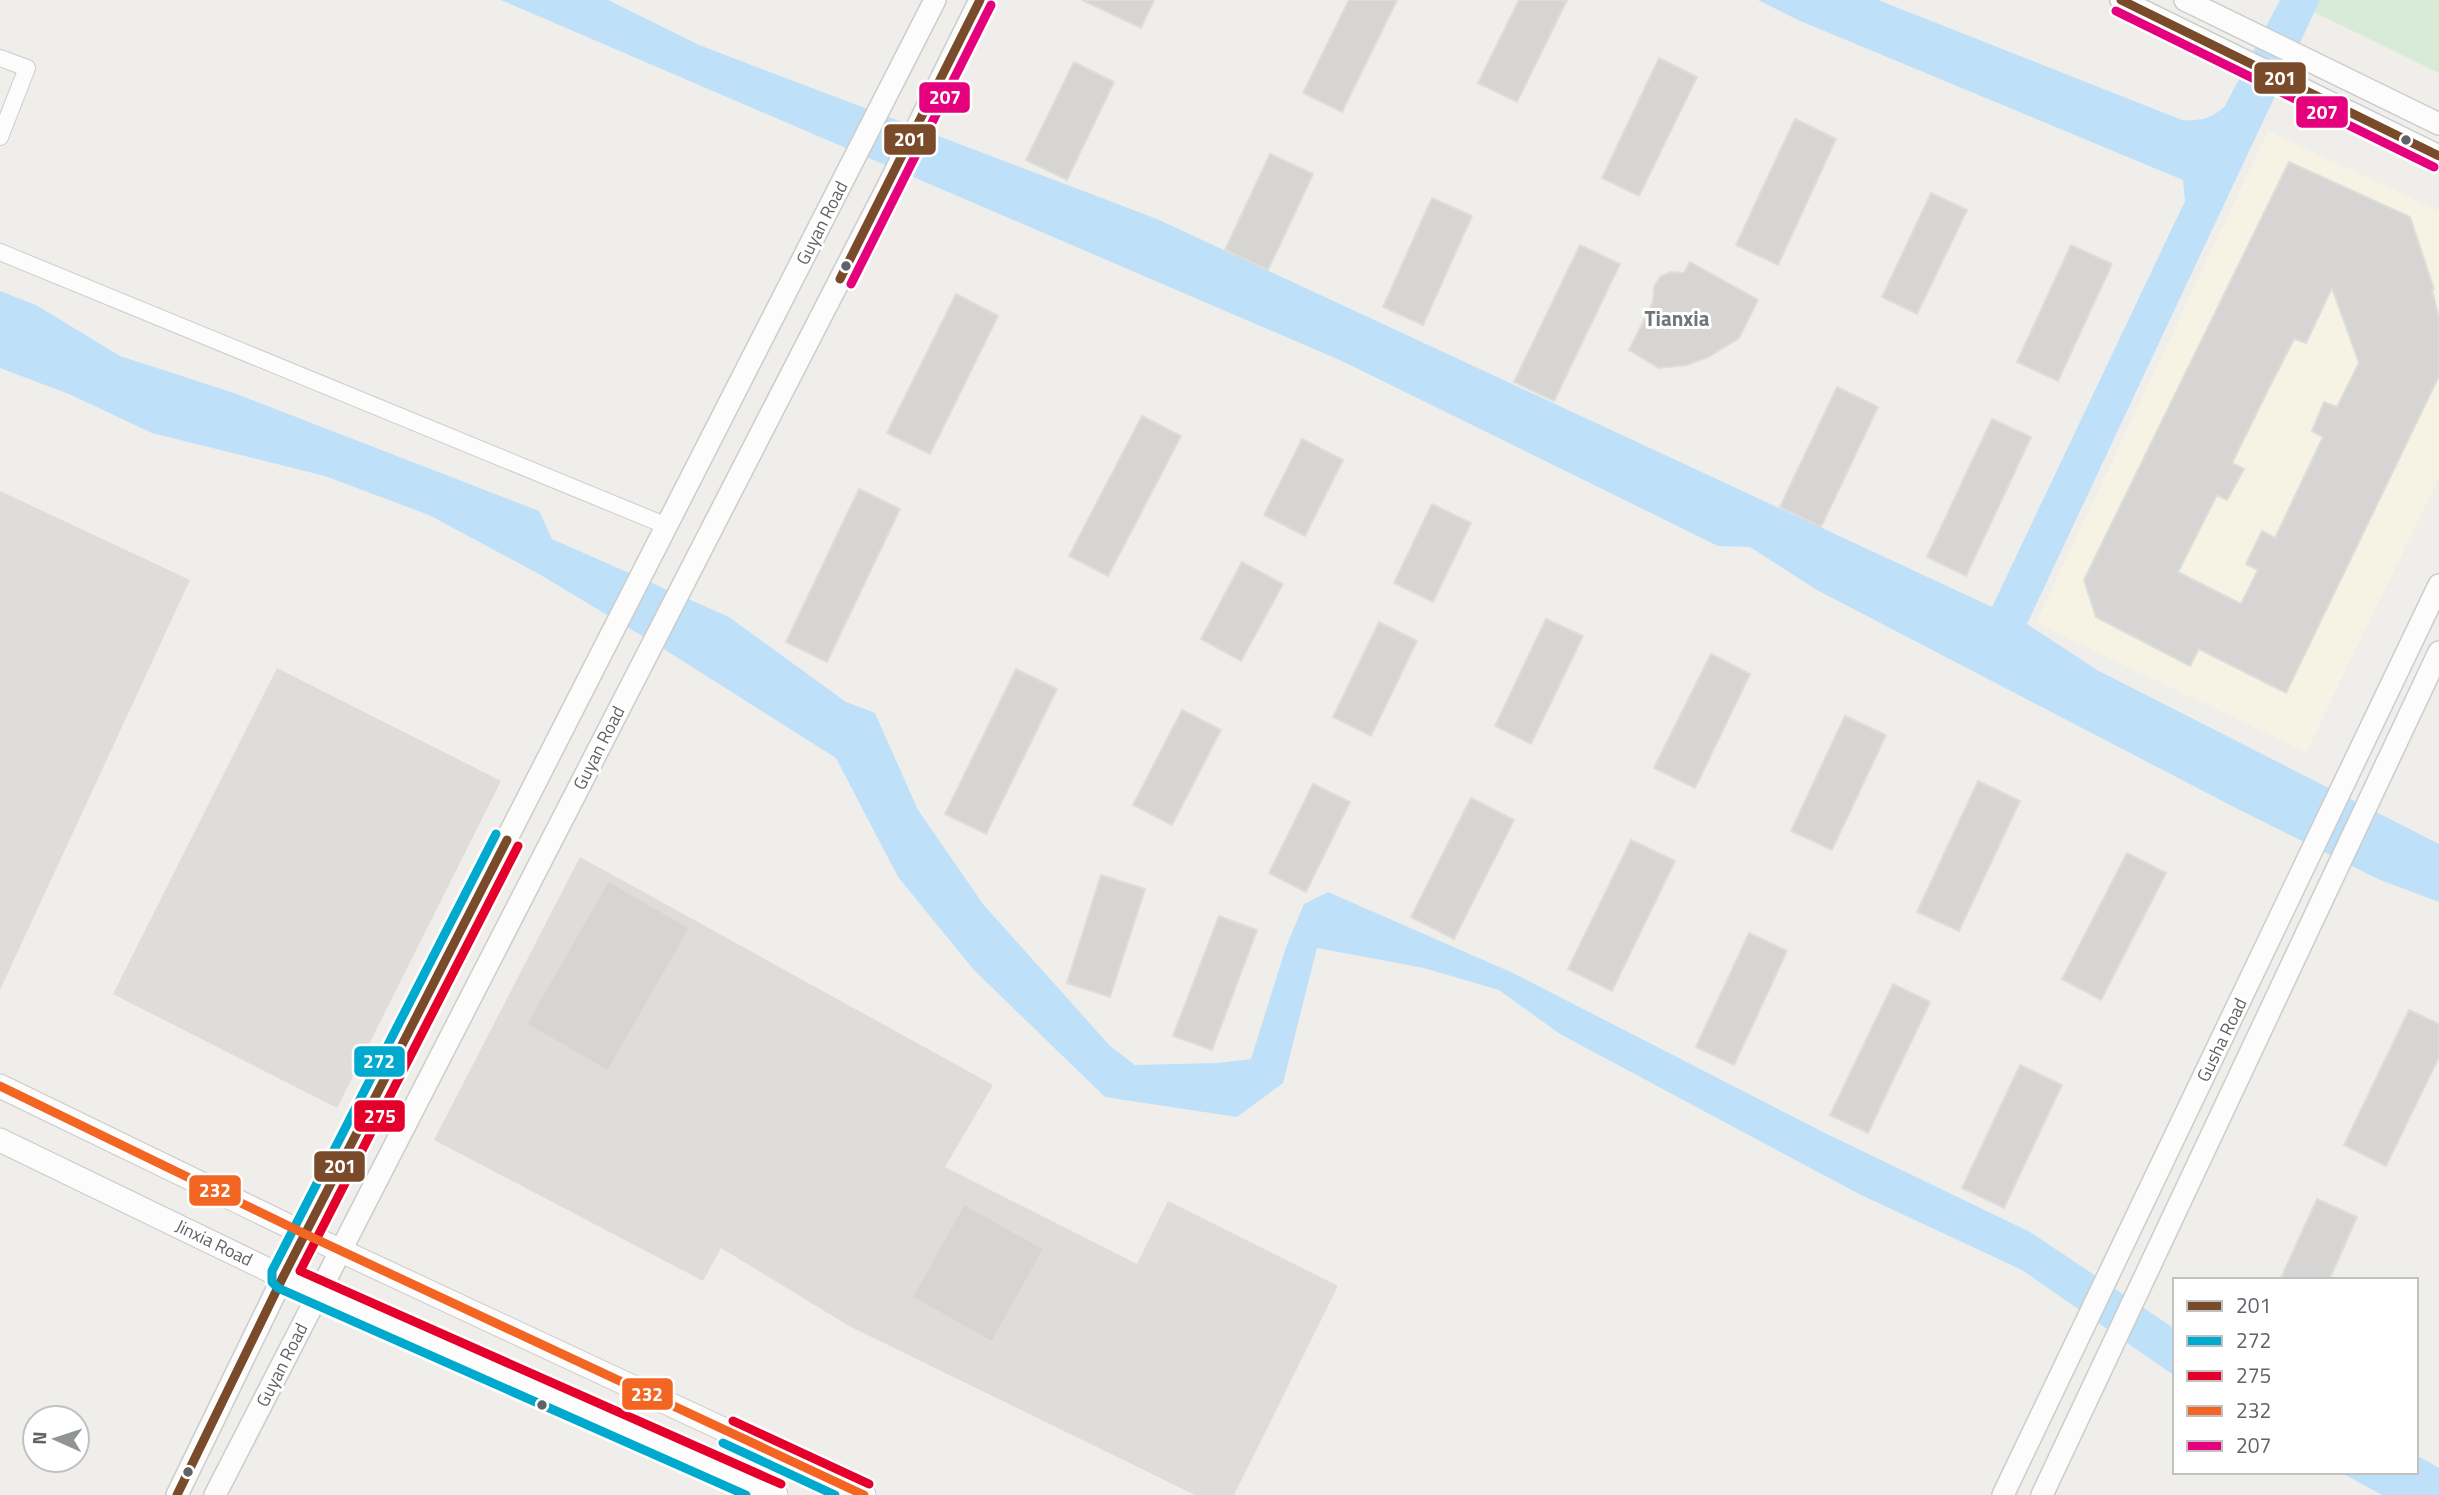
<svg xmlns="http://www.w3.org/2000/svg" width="2439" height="1495" font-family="'Titillium Web',sans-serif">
<rect width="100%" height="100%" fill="#efeeea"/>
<path fill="#f7f3e4" d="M2268,131L2439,211V477L2306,752L2036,623Z"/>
<g fill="#dfddda">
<path d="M0,491L190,580L0,990Z"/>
<path d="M277,668L501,781L337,1108L113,994Z"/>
<path d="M580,857L993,1085L945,1167L1137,1264L1168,1201L1338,1286L1234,1495H1195L849,1326L721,1248L703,1281L434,1140Z"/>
</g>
<path fill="#d8ebd6" d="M2320,0H2439V73L2314,12Z"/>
<g fill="#bfe0f9">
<path d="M501,0H608L699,45L1157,219L1992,607L2185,201L2183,180L1798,20L1758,0H1878L2182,120C2201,121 2211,119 2225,106L2280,0H2320L2027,624L2097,670L2439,844V902L2378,879L2232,806L1817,590L1750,547L1718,546L1342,361Z"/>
<path d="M0,291L36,305L120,356L234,393L539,511L552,539L729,617L846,702L875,713L918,810L983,904L1110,1046L1135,1065L1218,1063L1251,1059L1286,947L1304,904L1328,892L1513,973L1827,1134L2030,1232L2175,1329V1376L2022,1270L1859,1194L1560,1034L1499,990L1424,968L1317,948L1283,1083L1237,1117L1105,1097L973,969L898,877L836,758L667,651L539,574L429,515L325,476L152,433L69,394L0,368Z"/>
<path d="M2416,1455L2439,1468V1495H2382L2340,1472H2416Z"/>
</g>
<g fill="#d6d5d3" stroke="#deddd9" stroke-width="2" fill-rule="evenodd">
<path d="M1082,0H1154L1141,28Z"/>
<path d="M1349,0H1397L1342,112L1303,93Z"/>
<path d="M1519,0H1567L1517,102L1478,83Z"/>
<path d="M1659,58L1697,77L1639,196L1602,178Z"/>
<path d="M1074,62L1114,82L1067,180L1026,160Z"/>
<path d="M1795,119L1836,139L1778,265L1736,245Z"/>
<path d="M1270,154L1313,174L1268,270L1225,250Z"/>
<path d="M2289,162L2410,217L2434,289H2432L2439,320V376L2286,693L2199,649L2190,666L2096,617L2084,580ZM2332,288L2359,363L2337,407L2324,402L2312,431L2323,437L2275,538L2262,531L2246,564L2258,570L2241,604L2178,572L2217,495L2227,500L2244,469L2232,463L2265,396L2294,339L2306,343Z"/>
<path d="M1931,193L1967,210L1917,314L1882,297Z"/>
<path d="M1432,198L1472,216L1423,325L1383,307Z"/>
<path d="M1580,245L1620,264L1554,401L1514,382Z"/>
<path d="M2071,245L2112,264L2058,381L2017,362Z"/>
<path d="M1690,262L1758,300L1739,338L1708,357L1687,365L1659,368L1629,350L1653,302L1654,287L1661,276L1671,272L1684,273Z"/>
<path d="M956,294L998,316L930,454L887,433Z"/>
<path d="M1837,387L1878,407L1821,527L1780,507Z"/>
<path d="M1142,416L1181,436L1108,576L1069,556Z"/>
<path d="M1992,419L2031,437L1966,576L1927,557Z"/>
<path d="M1302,439L1343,460L1305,536L1264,515Z"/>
<path d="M859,489L900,509L827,662L786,642Z"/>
<path d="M1432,504L1471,523L1433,602L1394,583Z"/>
<path d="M1242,562L1283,584L1241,661L1201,639Z"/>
<path d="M1546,619L1583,636L1531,744L1495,726Z"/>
<path d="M1379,622L1417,641L1371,736L1333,717Z"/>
<path d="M1711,654L1750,674L1695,788L1654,768Z"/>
<path d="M1016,669L1057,689L986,834L945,814Z"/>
<path d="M1182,710L1221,730L1172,825L1133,805Z"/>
<path d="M1845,716L1886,735L1832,850L1791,831Z"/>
<path d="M1978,781L2020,801L1959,931L1917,912Z"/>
<path d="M1313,784L1350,802L1306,892L1269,873Z"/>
<path d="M1471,798L1514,820L1454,939L1411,917Z"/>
<path d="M1631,840L1675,861L1612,991L1568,969Z"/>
<path d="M2127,853L2166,873L2101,1000L2062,979Z"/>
<path d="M1101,875L1145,889L1110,997L1067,983Z"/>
<path d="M608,881L690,928L608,1071L526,1024Z"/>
<path d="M1219,916L1257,930L1212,1050L1173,1036Z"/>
<path d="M1749,933L1787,951L1734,1065L1696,1047Z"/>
<path d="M1893,984L1930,1002L1868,1133L1830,1115Z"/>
<path d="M2409,1010L2439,1024V1057L2386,1166L2344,1145Z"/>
<path d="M2020,1065L2062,1085L2004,1208L1962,1188Z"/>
<path d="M2317,1199L2357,1217L2329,1280H2280Z"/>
<path d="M964,1204L1044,1249L992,1342L912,1297Z"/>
</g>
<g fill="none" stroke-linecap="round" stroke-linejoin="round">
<g stroke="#cbcccc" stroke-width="18">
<g id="minor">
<path d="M0,58L27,68L0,137"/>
<path d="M0,252L667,526"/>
</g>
</g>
<g stroke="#cbcccc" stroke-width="24">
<g id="tertiary">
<path d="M2121,0L2439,156"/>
<path d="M2185,0L2439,124"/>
<path d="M177,1495L283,1277L935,0"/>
<path d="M215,1495L887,188L980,0"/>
<path d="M2003,1495L2439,585"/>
<path d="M2042,1495L2439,652"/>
</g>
</g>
<g stroke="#cacacb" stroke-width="25">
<g id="secondary">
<path d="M0,1086L305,1234L864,1495"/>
<path d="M0,1140L283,1277L776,1495"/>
</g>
</g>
<use href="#minor" stroke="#fdfcfc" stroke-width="16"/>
<use href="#tertiary" stroke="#fdfcfc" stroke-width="21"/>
<use href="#secondary" stroke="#fdfcfc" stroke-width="23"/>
<g stroke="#fff" stroke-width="14">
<g id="bus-1">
<path d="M2121,0L2439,156"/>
<path d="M840,279L980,0"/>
<path d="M177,1495L283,1277L507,840"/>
</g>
</g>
<g stroke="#fff" stroke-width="14">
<g id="bus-2">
<path d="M496,834L272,1271V1282L278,1288L746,1495"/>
<path d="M723,1443L835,1495"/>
</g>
</g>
<g stroke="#fff" stroke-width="14">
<g id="bus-3">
<path d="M518,846L300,1271L781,1484"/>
<path d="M733,1421L869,1484"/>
</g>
</g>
<g stroke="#fff" stroke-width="14">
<path id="bus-4" d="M0,1086L305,1234L864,1495"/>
</g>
<g stroke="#fff" stroke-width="14">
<g id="bus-5">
<path d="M2116,11L2434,167"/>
<path d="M851,284L991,5"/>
</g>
</g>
<use href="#bus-1" stroke="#7a4b2a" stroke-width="9"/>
<use href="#bus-2" stroke="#00a9ce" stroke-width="9"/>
<use href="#bus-3" stroke="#e4002b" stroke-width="9"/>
<use href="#bus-4" stroke="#f26522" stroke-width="9"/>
<use href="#bus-5" stroke="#e5007d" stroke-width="9"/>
</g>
<g fill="#5f6368" stroke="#fff" stroke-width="2.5">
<circle cx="2406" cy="140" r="6"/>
<circle cx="846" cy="266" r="6"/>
<circle cx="542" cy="1405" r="6"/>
<circle cx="188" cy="1472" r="6"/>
</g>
<g text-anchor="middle" stroke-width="6" stroke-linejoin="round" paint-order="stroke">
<g font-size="18" fill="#5f6368" stroke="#fff">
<text transform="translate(822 223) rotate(-63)" y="6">Guyan Road</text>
<text transform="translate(599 748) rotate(-63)" y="6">Guyan Road</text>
<text transform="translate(2222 1040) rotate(-64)" y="6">Gusha Road</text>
<text transform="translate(214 1243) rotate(26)" y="6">Jinxia Road</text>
<text transform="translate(282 1365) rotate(-63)" y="6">Guyan Road</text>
</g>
<g font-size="21" font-weight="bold" fill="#70757a" stroke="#fff">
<text x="1677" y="326">Tianxia</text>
</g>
</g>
<g stroke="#fff" stroke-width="2.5">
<rect x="2253" y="61" width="54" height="34" rx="7" fill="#7a4b2a"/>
<rect x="918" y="81" width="53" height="33" rx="7" fill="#e5007d"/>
<rect x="2295" y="95" width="54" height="34" rx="7" fill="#e5007d"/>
<rect x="883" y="123" width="54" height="33" rx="7" fill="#7a4b2a"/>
<rect x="353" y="1045" width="53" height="33" rx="7" fill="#00a9ce"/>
<rect x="353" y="1099" width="53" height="34" rx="7" fill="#e4002b"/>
<rect x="313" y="1150" width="53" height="33" rx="7" fill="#7a4b2a"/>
<rect x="188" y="1174" width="54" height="33" rx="7" fill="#f26522"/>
<rect x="621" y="1377" width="53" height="34" rx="7" fill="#f26522"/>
</g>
<g font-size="19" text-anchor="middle" font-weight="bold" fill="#fff">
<text x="2280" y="85">201</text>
<text x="945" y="104">207</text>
<text x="2322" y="119">207</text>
<text x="910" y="146">201</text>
<text x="379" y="1068">272</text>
<text x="380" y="1123">275</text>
<text x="340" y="1173">201</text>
<text x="215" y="1197">232</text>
<text x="647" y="1401">232</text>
</g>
<rect x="2173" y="1278" width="245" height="196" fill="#ffffff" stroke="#bfc1c3" stroke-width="2"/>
<rect x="2187" y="1301" width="35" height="10" fill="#7a4b2a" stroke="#bfc1c3" stroke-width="2"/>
<text x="2236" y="1313" font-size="21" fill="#5f6368">201</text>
<rect x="2187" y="1336" width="35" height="10" fill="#00a9ce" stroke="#bfc1c3" stroke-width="2"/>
<text x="2236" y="1348" font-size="21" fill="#5f6368">272</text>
<rect x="2187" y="1371" width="35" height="10" fill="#e4002b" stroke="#bfc1c3" stroke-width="2"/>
<text x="2236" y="1383" font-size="21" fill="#5f6368">275</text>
<rect x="2187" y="1406" width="35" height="10" fill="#f26522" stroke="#bfc1c3" stroke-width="2"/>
<text x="2236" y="1418" font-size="21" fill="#5f6368">232</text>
<rect x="2187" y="1441" width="35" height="10" fill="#e5007d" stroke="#bfc1c3" stroke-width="2"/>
<text x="2236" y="1453" font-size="21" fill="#5f6368">207</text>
<g transform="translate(56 1439) rotate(273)"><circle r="33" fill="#ffffff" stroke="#bfc1c3" stroke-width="2"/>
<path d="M0-5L12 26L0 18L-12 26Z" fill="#919496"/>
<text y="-10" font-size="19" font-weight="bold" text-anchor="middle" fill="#5f6368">N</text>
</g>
</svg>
